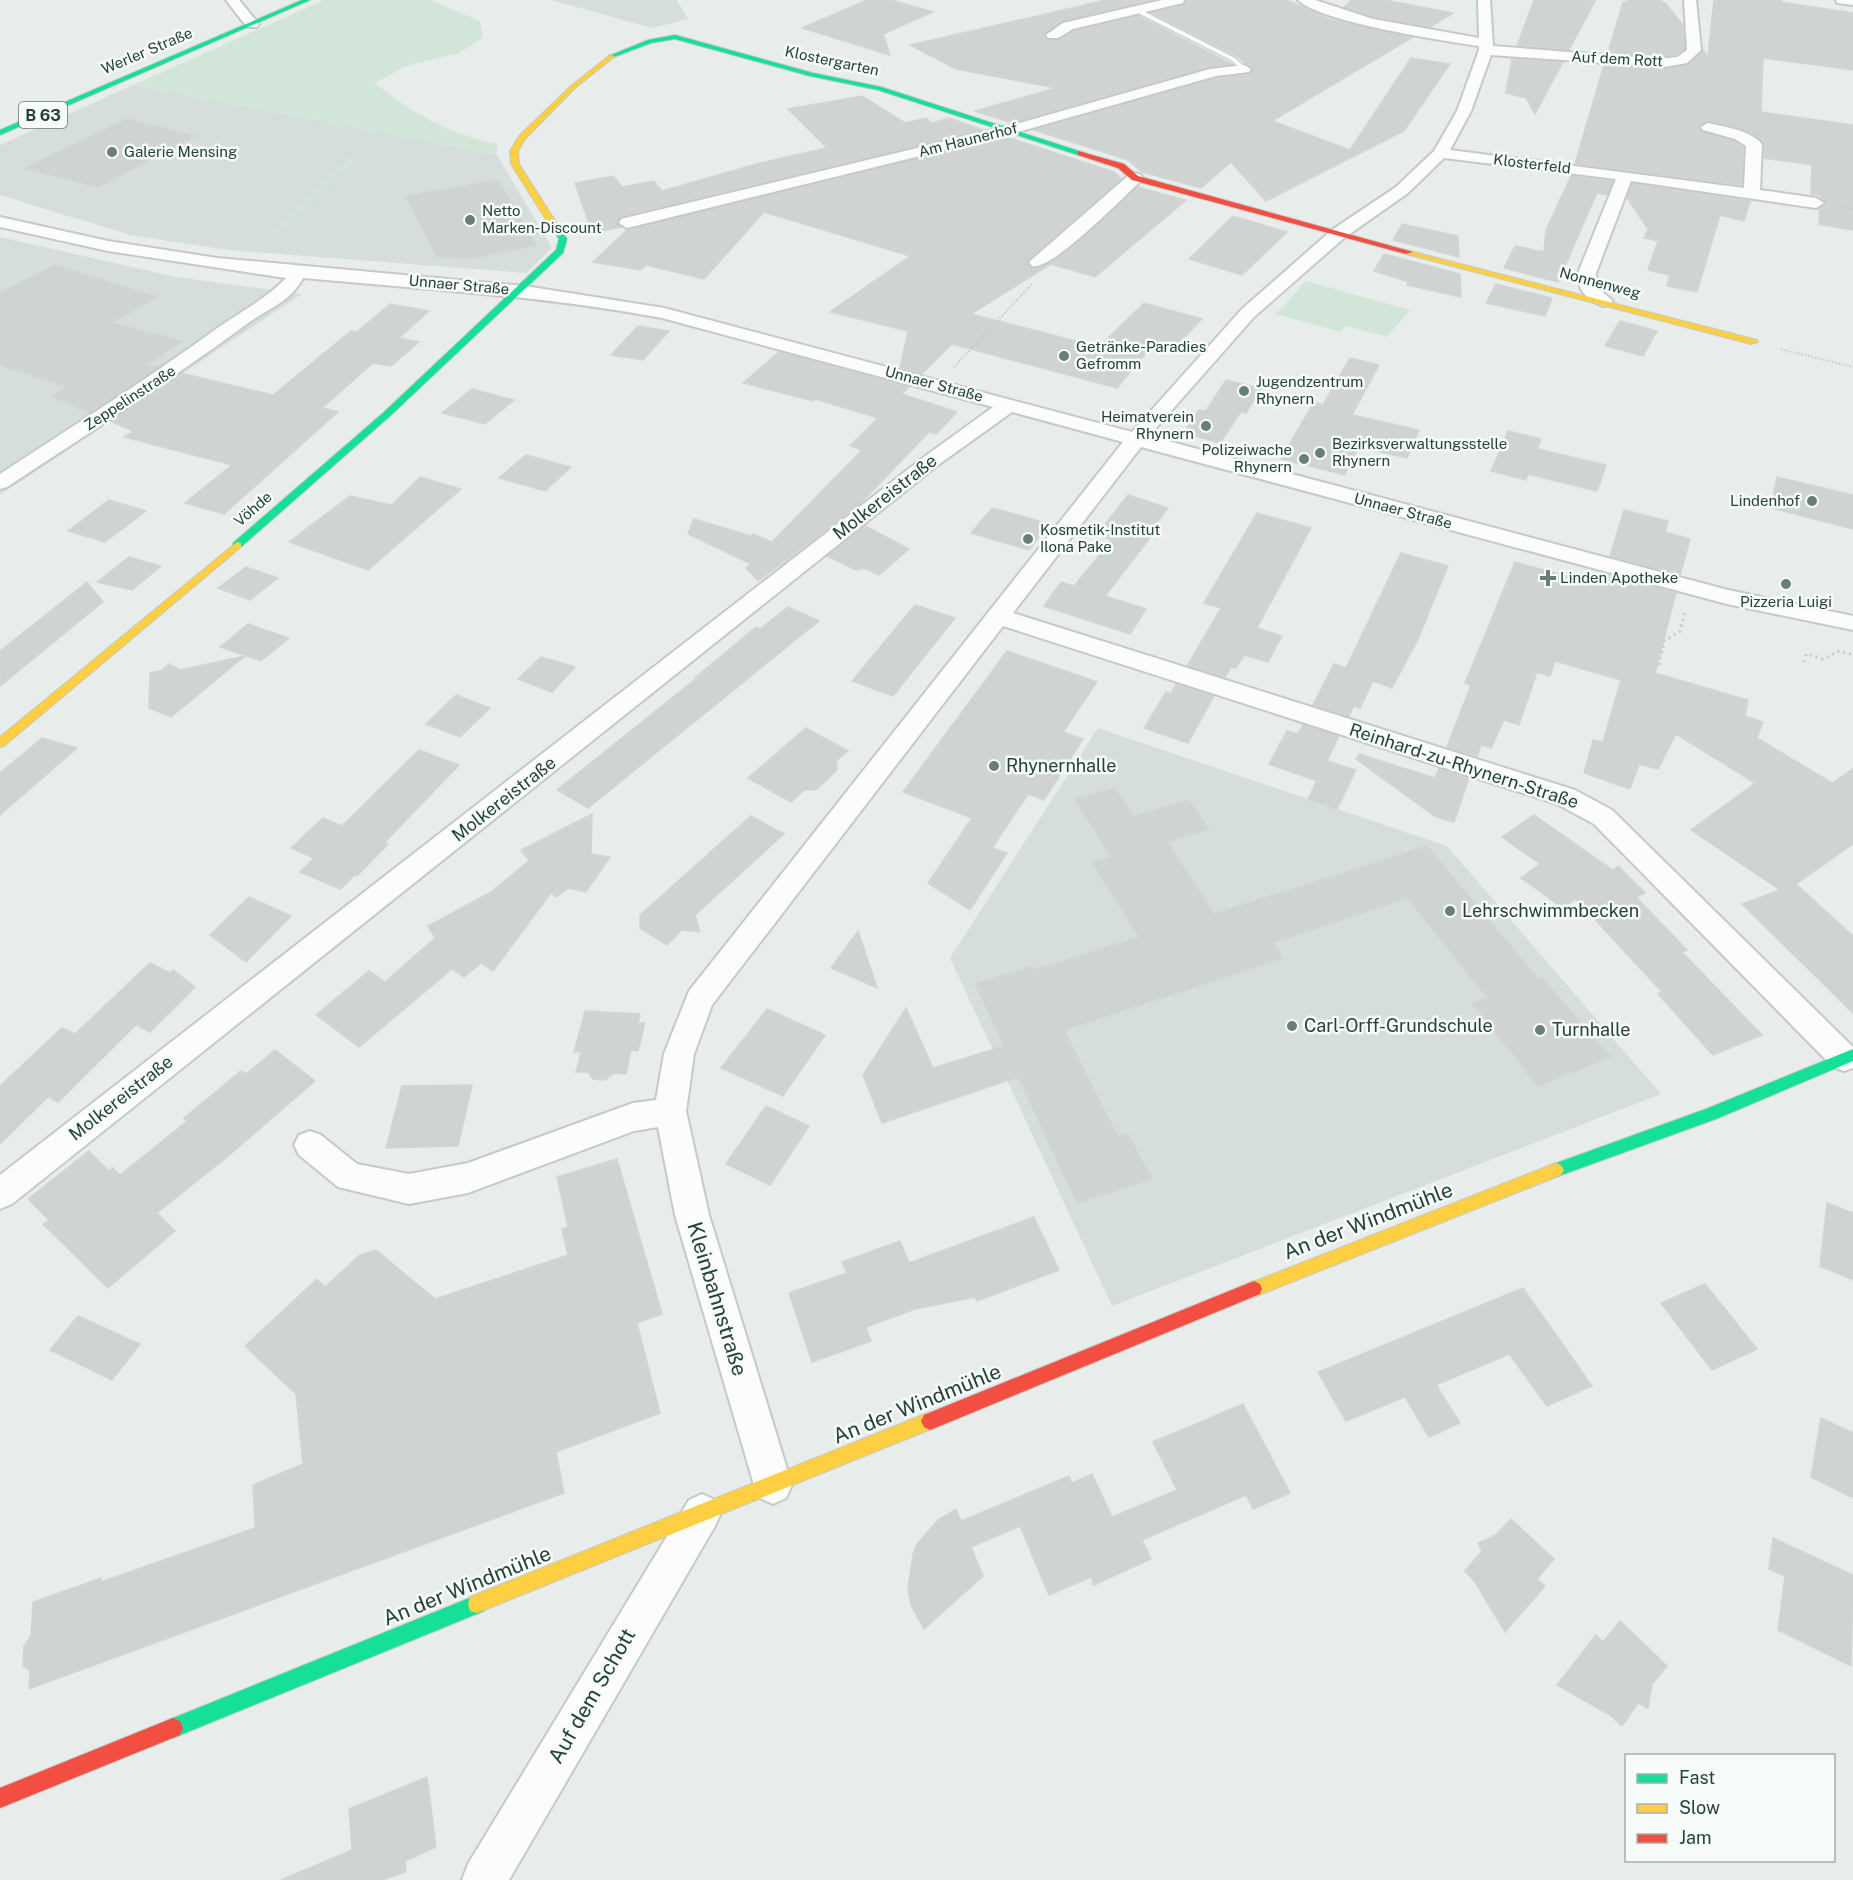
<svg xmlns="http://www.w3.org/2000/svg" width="1853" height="1880" font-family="'Public Sans',sans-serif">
<rect width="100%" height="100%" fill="#e8edeb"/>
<g fill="#d6dedb">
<path d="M551,0H677L688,19L652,28Z"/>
<path d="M133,85L497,155L552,248L526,273L228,250L130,235L0,195V145Z"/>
<path d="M0,237L176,277L302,294L0,495Z"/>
<path d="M1098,728L1447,846L1661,1094L1112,1306L950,958Z"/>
</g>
<g fill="#d1e6d8">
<path d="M324,0H431L480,21L483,38L459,53L406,66L375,83C413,113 448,134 497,144V155L133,85Z"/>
<path d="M353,155H357L345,167L357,168H344L328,184L339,185L325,186L309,202L320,205L307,204L290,220L300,223L288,222L277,232L287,235L271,234Z"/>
<path d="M1306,281L1410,310L1387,337L1346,326L1340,332L1276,314Z"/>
</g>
<g fill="#cfd4d2" stroke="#d1d6d4" stroke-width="1.5">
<path d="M867,0H891L933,12L883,34L890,55L802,28Z"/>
<path d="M1106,0H1152L1062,21L1044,36L1048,40H1058L1074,31L1139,16L1232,64L1209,67L1012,123L975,111L1056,88L956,69L910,45Z"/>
<path d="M1186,0H1287L1329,19L1413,37L1272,121L1350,150L1411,58L1450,64L1404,131L1266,201L1231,162L1201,188L1142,172L1128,160L1034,130L1216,78L1251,73L1252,67L1236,56L1151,13L1184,5Z"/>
<path d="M1352,0H1385L1453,13L1430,27L1374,17L1344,7Z"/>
<path d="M1534,0L1595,1L1569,50L1517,46Z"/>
<path d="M1627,0H1660L1666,4L1683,25L1685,49L1676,55L1658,57L1608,53L1623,2H1628Z"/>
<path d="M1714,0H1781V2L1853,13V70L1763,58L1761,112L1853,125V230L1819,224V209L1826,202L1819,195L1811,194L1812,165L1764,158V142L1752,133L1730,126L1708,121L1699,126L1702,132L1734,141L1744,147L1742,185L1575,164L1604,65L1664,69L1689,65L1703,50L1708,56Z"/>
<path d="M1512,59L1563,62L1535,114L1526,98L1506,93Z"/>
<path d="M862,96L905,123L926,118L932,123L949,118L984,130L620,217L617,224L622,227L592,233L575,183L613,176L622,187L654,181L662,191L760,163L827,148L788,109Z"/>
<path d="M126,119L196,136L98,187L25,168Z"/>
<path d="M1007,137L1114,172L1122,179L1028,260L1032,268L1043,266L1072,248L1138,187L1186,200L1095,277L1051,264L971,314L1099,347L1144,303L1202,319L1170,352L1152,346L1117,388L952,344L922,374L900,368L908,331L830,312L910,256L764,212L704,279L646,265L640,270L593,262L627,230Z"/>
<path d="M1571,176L1613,181L1607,195L1597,193L1558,282L1504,268L1515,246L1544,252L1546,230Z"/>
<path d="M498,180L536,245L473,258L437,257L406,196Z"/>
<path d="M1632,183L1750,201L1744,221L1720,215L1697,292L1667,286L1670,275L1648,270L1658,241L1644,238L1648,229L1627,198Z"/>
<path d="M1233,216L1287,232L1242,275L1189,259Z"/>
<path d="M1402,224L1458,236L1459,257L1393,240Z"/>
<path d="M1384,254L1460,274L1461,297L1407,285L1409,282L1374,271Z"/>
<path d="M55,265L157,297L111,323L182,341L147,365L157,367L90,413L52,397L67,387L0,365V293Z"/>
<path d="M1496,284L1552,298L1545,316L1486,303Z"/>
<path d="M390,304L429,311L399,338L419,342L391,366L373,363L322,408L338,412L224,514L185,503L232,465L124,437L133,431L111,421L181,373L273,395L351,331L357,332Z"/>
<path d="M1620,321L1657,331L1643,356L1605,346Z"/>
<path d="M638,326L669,331L643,360L611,355Z"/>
<path d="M779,352L909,387L902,394L957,412L936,434L929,432L859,505L758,581L746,568L751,564L688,534L694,519L751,536L753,534L772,542L862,450L850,446L878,418L815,399L814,401L743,383Z"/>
<path d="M1350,358L1379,365L1352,415L1419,430L1407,458L1359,447L1344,475L1281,459L1314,402L1323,405Z"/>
<path d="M1226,380L1261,389L1246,413L1241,412L1220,443L1183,433L1199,410L1206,411Z"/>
<path d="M472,389L514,400L485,424L442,413Z"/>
<path d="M1508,431L1541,439L1537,449L1606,465L1597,491L1528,474L1526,480L1491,471Z"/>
<path d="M526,455L571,467L545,491L499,478Z"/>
<path d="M420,477L461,489L368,570L289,542L350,496L392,505Z"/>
<path d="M1777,477L1853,495V529L1771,508Z"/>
<path d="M1128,495L1168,508L1156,524L1160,525L1105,596L1146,609L1130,634L1044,606L1061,582L1074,586L1112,540L1097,535Z"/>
<path d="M109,500L146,511L105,542L68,531Z"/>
<path d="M992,508L1018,515L1049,524L1029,550L971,533Z"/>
<path d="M1624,510L1668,521L1665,532L1690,539L1680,575L1610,556Z"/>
<path d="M1257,513L1311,528L1257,628L1282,636L1268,662L1244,655L1236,668L1231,667L1225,677L1187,666L1221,608L1204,603Z"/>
<path d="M865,526L909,549L879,575L864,568L856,570L827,556Z"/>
<path d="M1401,553L1448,566L1418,639L1392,688L1373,681L1360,708L1354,706L1349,716L1313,705L1334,664L1346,668Z"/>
<path d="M129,557L161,566L132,590L97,582Z"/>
<path d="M1515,562L1596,584L1597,579L1603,580L1605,574L1676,593L1655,673L1748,700L1745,716L1763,722L1757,738L1832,783L1853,769V844L1796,884L1853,936V1013L1742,904L1780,890L1691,830L1755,783L1676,734L1658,769L1639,764L1630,789L1584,773L1593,740L1603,742L1621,680L1555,661L1550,676L1537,672L1519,725L1504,720L1491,748L1481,745L1477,757L1447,747L1471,685L1465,683Z"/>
<path d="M246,567L278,578L250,600L218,588Z"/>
<path d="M87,582L103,602L0,686V651Z"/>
<path d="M915,605L955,618L893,696L852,681Z"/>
<path d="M788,607L819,621L588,808L557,790L698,677H696L756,627L760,629Z"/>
<path d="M248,624L289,638L261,661L220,647Z"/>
<path d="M1007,651L1097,682L1063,732L1083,739L1044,800L1028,794L992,848L1007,853L970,910L928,883L972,818L903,792Z"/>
<path d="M245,656L171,717L149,708L150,673L161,671L169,664L180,670Z"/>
<path d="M541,657L575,667L552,692L518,679Z"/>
<path d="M1176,684L1214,696L1188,743L1144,728L1166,692L1171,694Z"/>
<path d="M456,695L490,708L460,737L426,724Z"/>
<path d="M1303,725L1339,736L1327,761L1356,770L1337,809L1308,799L1323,768L1317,781L1269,764L1287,731L1298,734Z"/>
<path d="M806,728L848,751L836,761L837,770L816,790H804L791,802L748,778Z"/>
<path d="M42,738L77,748L0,815V773Z"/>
<path d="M419,750L459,765L384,843L388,844L357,876L355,875L340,889L300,872L314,858L291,848L323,818L342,826Z"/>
<path d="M1359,754L1435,778L1439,768L1469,778L1454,822L1436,817L1356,759Z"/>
<path d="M1115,788L1133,816L1189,800L1209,829L1167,842L1214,914L1427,846L1538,979L1541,977L1610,1057L1538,1086L1472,1003L1487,998L1408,898L1273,943L1283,958L1064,1030L1118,1137L1128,1134L1152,1179L1077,1203L1018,1077L882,1123L863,1075L906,1008L933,1068L1004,1046L975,984L1032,966L1034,970L1139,937L1092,862L1111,857L1075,799Z"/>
<path d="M592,814L591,854L610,857L586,892L568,888L557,897L551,893L493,971L481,963L464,977L452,969L359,1047L316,1015L369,971L385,982L435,938L428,926L491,892L529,861L521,850Z"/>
<path d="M1534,815L1613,870L1618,866L1645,893L1636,897L1687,950L1682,952L1762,1035L1713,1055L1658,994L1662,992L1576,899L1563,908L1521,878L1540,864L1502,837Z"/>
<path d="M751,816L784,834L695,915L700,932L682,930L667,945L640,928V915Z"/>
<path d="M249,897L291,916L246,962L210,935Z"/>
<path d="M858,931L877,988L831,968Z"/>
<path d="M150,963L170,973L173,970L195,987L150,1032L136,1025L58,1102L48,1097L0,1144V1086L62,1028L75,1034Z"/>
<path d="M767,1009L825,1035L783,1096L721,1068Z"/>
<path d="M585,1011L640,1014L638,1023H645L638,1051L631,1050L626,1074L614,1073L605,1080L593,1079L588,1072H576L581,1052H574Z"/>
<path d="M275,1050L315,1081L227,1157L157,1213L175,1231L108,1288L43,1224L49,1220L28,1199L89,1151L109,1171L113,1168L120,1175L187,1121L184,1118L241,1071L246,1074Z"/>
<path d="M472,1085L458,1146L386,1148L402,1086Z"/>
<path d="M766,1106L809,1126L770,1185L726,1164Z"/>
<path d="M617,1159L662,1314L637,1323L660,1413L556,1452L564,1493L29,1689L30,1670L23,1666L24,1646L31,1636L33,1602L101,1578V1582L255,1528L253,1485L303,1464L296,1394L245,1346L317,1279L325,1287L360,1255L376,1250L435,1299L568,1255L562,1229L568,1227L557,1177Z"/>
<path d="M1827,1203L1853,1213V1280L1820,1266Z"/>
<path d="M1034,1217L1059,1270L977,1301L975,1297L915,1309L866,1327L871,1341L812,1362L789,1293L847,1273L842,1262L900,1241L909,1263Z"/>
<path d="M1705,1284L1757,1349L1712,1370L1661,1303Z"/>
<path d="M1523,1288L1592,1386L1547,1406L1509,1354L1436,1385L1460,1423L1429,1437L1405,1397L1346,1421L1318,1372Z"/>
<path d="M78,1316L140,1344L112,1380L50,1350Z"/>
<path d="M1243,1404L1290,1493L1253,1509L1246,1495L1142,1540L1151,1559L1094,1585L1091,1577L1049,1595L1020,1526L971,1547L983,1576L924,1629L911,1605L908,1589L913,1554L917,1544L938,1520L956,1509L961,1521L1069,1476L1072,1483L1092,1474L1112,1517L1177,1490L1153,1442Z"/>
<path d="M1821,1418L1853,1433V1498L1811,1477Z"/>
<path d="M1511,1519L1554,1559L1537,1579L1545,1586L1505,1632L1475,1582L1465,1571L1482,1551L1478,1543L1496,1535Z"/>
<path d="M1773,1538L1853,1575L1851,1666L1778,1630L1785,1576L1769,1569Z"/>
<path d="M1620,1621L1667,1666L1652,1684L1648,1708L1638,1703L1622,1726L1610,1715L1557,1685L1596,1635L1603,1642Z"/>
<path d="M427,1777L436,1847L405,1861L406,1872L382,1880H281L352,1850L349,1809Z"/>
</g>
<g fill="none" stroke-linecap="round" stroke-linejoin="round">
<g stroke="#c5cac8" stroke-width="2">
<path id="lane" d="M1142,7L1145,12L1235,58L1247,69L1242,70L1231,60L1140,14L1139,9Z"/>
</g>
<g stroke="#c5cac8" stroke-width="4">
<g id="street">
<path d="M226,0H239L259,24L257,27H247Z"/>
<path d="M1162,0H1184L1183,3L1073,29L1058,38H1048L1046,35L1063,23Z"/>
<path d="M1298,0H1315L1373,19L1479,38L1478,0H1490L1493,46L1658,59L1677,57L1687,50L1684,0H1696L1701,50L1687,63L1664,67L1491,55L1471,111L1450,150L1744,188L1746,146L1735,139L1703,130L1701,127L1708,123C1725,127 1750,130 1762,144L1760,190L1816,198L1824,203L1816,208L1631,181L1596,273L1598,288L1613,301L1604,306C1588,302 1577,290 1578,273L1616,179L1444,158L1408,193L1344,238L1254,317L1149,436L1728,590L1853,616V630L1727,604L1141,447L1013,613L1575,790L1612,810L1853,1047V1068L1844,1071L1833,1067L1594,824L1557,804L1003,626L712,1005L694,1054L686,1111L709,1215L792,1485L786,1498L773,1504L760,1498L754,1485L675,1215L658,1127L634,1131L468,1193L409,1204L338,1187L299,1155L294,1145L299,1135L310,1131L321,1135L357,1164L409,1174L468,1163L633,1103L656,1100L664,1054L689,991L1123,442L1012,412L938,465L12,1204L0,1209V1175L924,457L993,407L662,318C544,296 424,289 303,278C292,301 267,309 247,324C169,381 88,434 7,487L0,489V474C73,426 146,380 216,329C240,312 266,299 286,278L108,251L0,227V217L108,241L217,258L525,286L664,308L1132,432L1242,309L1332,230L1396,187L1434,151L1457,111L1479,50V46C1444,41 1320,22 1298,0Z"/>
<path d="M1836,0H1853V5L1837,3Z"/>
<path d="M1244,65L1251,69L1249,72L1216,76L1018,132L627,228L619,223L621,219L1009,126L1210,69Z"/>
<path d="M1135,173L1141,175L1143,178L1141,181C1122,198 1052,271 1032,266L1029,262L1129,175Z"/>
<path d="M702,1494L715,1500L721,1513L715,1526L509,1880H462L468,1864L689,1500Z"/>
</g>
</g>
<g stroke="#c3cbc8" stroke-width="2">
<g id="fast">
<path d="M302,0H310L0,135V130Z"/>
<path d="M675,35L813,73L881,87L1085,153L1078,155L878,90L810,76L675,39L651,43L614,57L609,56L648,40Z"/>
<path d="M555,225H558L567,239L563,253L389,417L241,547H233V543L383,413L556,250L559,239L551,227Z"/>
<path d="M1853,1049V1061L1716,1119L1556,1177L1551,1175L1548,1170L1551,1165L1706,1109Z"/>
<path d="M477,1595L484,1597L486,1604L484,1611L173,1738L166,1735L163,1728L166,1721Z"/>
</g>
</g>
<g stroke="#c3cbc8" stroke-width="2">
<g id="slow">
<path d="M610,55L615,56L575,88L525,139L518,151L519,164L559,227L552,229L511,164L510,151L519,136L571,86Z"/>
<path d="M1406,250L1757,340L1758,342L1751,344L1406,254Z"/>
<path d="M237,542L241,543V547L4,746L0,747V737Z"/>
<path d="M1556,1163L1561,1165L1564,1170L1561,1175L1254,1297L1248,1294L1246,1289L1248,1284Z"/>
<path d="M930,1412L936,1415L939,1421L936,1427L477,1613L470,1611L468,1604L470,1597Z"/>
</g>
</g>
<g stroke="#c3cbc8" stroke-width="2">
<g id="jam">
<path d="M1078,151L1124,164L1138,176L1413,252L1406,254L1132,180L1118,168L1078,155Z"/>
<path d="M1254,1281L1260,1284L1262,1289L1260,1294L930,1430L924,1427L921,1421L924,1415Z"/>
<path d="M173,1718L180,1721L183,1728L180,1735L0,1808V1788Z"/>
</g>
</g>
<g stroke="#c3ccca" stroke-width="2" stroke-dasharray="1.5 2" stroke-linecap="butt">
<path d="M1842,207L1853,209"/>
<path d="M587,233L603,229"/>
<path d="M1781,349L1853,367"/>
<path d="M954,367L1033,283"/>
</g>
<g stroke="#c3ccca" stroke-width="3" stroke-dasharray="2 4" stroke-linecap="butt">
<path d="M1804,662L1806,654L1823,659L1839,651L1853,655"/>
<path d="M1659,665L1664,641L1680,631L1685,612"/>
</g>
<use href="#lane" fill="#fcfcfc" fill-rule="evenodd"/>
<use href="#street" fill="#fcfcfc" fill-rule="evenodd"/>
<use href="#fast" fill="#16e098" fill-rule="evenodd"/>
<use href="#slow" fill="#ffcf43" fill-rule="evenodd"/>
<use href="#jam" fill="#f24e42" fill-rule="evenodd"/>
</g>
<g fill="#697e78" stroke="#f7fbf9" stroke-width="2">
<circle cx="112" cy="152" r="6"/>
<circle cx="470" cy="220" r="6"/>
<circle cx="1064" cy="356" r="6"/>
<circle cx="1244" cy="391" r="6"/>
<circle cx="1206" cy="426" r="6"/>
<circle cx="1320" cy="453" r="6"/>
<circle cx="1304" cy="459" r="6"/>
<circle cx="1812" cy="501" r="6"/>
<circle cx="1028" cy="539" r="6"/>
<path d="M1545 569h6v6h6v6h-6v6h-6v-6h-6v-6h6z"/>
<circle cx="1786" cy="584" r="6"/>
<circle cx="994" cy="766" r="6"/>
<circle cx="1450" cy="911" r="6"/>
<circle cx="1292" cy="1026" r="6"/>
<circle cx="1540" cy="1030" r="6"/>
</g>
<g text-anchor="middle" stroke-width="5" stroke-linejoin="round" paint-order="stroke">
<g font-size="15" fill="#24423a" stroke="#f7fbf9">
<text transform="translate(147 51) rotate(-23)" y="5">Werler Straße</text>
<text transform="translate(1617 59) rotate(3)" y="5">Auf dem Rott</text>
<text transform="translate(832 61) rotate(12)" y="5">Klostergarten</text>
<text transform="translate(968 140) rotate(-14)" y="5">Am Haunerhof</text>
<text transform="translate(1532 164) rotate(7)" y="5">Klosterfeld</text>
<text transform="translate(1600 283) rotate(15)" y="5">Nonnenweg</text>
<text transform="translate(459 285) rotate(5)" y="5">Unnaer Straße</text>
<text transform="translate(934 384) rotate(15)" y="5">Unnaer Straße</text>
<text transform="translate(130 398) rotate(-33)" y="5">Zeppelinstraße</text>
<text transform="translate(253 509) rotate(-41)" y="5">Vöhde</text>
<text transform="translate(1403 511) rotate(15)" y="5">Unnaer Straße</text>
</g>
<g font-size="15" fill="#24423a" stroke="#f7fbf9" text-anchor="start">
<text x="124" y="157">Galerie Mensing</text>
<text x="482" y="216">Netto<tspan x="482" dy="17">Marken-Discount</tspan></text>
<text x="1076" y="352">Getränke-Paradies<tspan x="1076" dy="17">Gefromm</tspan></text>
<text x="1256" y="387">Jugendzentrum<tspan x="1256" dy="17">Rhynern</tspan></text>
<text x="1194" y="422" text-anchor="end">Heimatverein<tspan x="1194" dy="17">Rhynern</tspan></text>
<text x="1332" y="449">Bezirksverwaltungsstelle<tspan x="1332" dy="17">Rhynern</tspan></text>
<text x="1292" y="455" text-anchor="end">Polizeiwache<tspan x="1292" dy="17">Rhynern</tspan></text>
<text x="1800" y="506" text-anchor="end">Lindenhof</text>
<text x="1040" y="535">Kosmetik-Institut<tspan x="1040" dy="17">Ilona Pake</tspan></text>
<text x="1560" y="583">Linden Apotheke</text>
<text x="1786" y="607" text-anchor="middle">Pizzeria Luigi</text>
</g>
<rect fill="#f7fbf9" stroke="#637a73" stroke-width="1.5" x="19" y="102" width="48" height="26" rx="4.5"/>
<g font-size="16" font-weight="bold" fill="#24423a">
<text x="43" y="121">B 63</text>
</g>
<g font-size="18" fill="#24423a" stroke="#f7fbf9">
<text transform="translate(885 497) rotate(-38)" y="6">Molkereistraße</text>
<text transform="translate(1464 766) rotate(18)" y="6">Reinhard-zu-Rhynern-Straße</text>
<text transform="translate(504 799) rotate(-38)" y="6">Molkereistraße</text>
<text transform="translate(121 1098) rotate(-38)" y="6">Molkereistraße</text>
</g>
<g font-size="18" fill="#24423a" stroke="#f7fbf9" text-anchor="start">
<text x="1006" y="772">Rhynernhalle</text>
<text x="1462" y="917">Lehrschwimmbecken</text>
<text x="1304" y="1032">Carl-Orff-Grundschule</text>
<text x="1552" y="1036">Turnhalle</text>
</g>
<g font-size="21" fill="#24423a" stroke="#f7fbf9">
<text transform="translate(1368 1221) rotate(-21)" y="7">An der Windmühle</text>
<text transform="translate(717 1299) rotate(73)" y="7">Kleinbahnstraße</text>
<text transform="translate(917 1404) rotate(-22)" y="7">An der Windmühle</text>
<text transform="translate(467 1586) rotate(-22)" y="7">An der Windmühle</text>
<text transform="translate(592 1696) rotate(-60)" y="7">Auf dem Schott</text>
</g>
</g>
<rect x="1625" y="1754" width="210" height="108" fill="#f7fbf9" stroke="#a3b1ad" stroke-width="1.5"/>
<rect x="1637" y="1774" width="30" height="9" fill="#16e098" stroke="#a3b1ad" stroke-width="1.5"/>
<text x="1679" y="1784" font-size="18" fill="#24423a">Fast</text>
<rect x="1637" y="1804" width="30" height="9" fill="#ffcf43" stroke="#a3b1ad" stroke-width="1.5"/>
<text x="1679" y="1814" font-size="18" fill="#24423a">Slow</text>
<rect x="1637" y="1834" width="30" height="9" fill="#f24e42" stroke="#a3b1ad" stroke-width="1.5"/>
<text x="1679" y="1844" font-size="18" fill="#24423a">Jam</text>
</svg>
